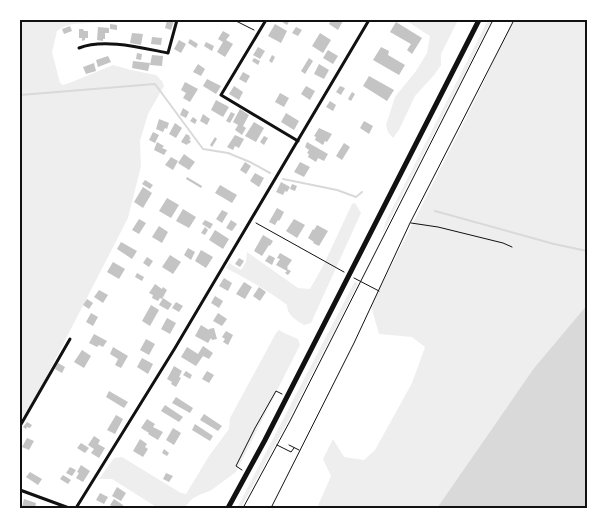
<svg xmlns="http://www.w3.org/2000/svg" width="607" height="528" font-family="'DejaVu Sans',sans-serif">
<rect width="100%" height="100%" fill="#fff"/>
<g fill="#eee">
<path d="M20,20H139L73,24L63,27L57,31L52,52L60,83L63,85L72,82L113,65L131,70L156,75L162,81L164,86L148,114L140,141L141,166L128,218L39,391L20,421Z"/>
<path d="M405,20H458L441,54V65L434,75L415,96L399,130L393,138L388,132L386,125L395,97L416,71L427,53L430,36Z"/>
<path d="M488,20H492L382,235L386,221L391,211Z"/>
<path d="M513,20H587V305L534,368L437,508H317L331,476L323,459L333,439L344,457L364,460L375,450L412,383L425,347L412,337L379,334L371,306L477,96Z"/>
<path d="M355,203L361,213L311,323L304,325C296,320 287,315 287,305C269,291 247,279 226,268L229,263L241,270L246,262L247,252L298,288L310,289L323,266L352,204Z"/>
<path d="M355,281L358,284L286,425L241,508H237Z"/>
<path d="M279,330L284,333L298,339L300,345L236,472L210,491L199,495L192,499L184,508H158L112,479H99L114,458L122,457L181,493L186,494L209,456L229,429L230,418L276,333Z"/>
</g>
<path fill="#d9d9d9" d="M587,305V508H437L534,368Z"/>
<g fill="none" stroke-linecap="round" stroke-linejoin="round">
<g stroke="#d9d9d9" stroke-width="2">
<path d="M20,95L155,84L203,149L228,153L250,162L270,173"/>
<path d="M283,179L337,190L356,197L362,192"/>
<path d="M435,211L554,244L587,251"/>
</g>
</g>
<g fill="#c4c4c4">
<path d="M167,20L174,21L171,30L165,28Z"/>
<path d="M279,20H290L287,25Z"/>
<path d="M331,20H341L343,21L338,30L329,24Z"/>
<path d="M396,22L422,38L412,54L407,50L411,44L390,32Z"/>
<path d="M110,24L117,25V30L110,29Z"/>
<path d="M275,24L287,31L281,43L268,36Z"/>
<path d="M70,26L72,31L64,34L62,29Z"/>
<path d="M98,27L109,28V33H105V39H103V41L97,40Z"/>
<path d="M296,27L302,30L298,36L292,33Z"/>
<path d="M79,29H83L84,31H88V38H85V40L82,41V38H79Z"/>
<path d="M223,31L230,35L226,40L233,44L225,57L217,52L223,42L218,39Z"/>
<path d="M132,33L143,34L141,45L130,43Z"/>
<path d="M320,33L331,40L323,53L312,46Z"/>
<path d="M152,37L162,38L161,45L151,44Z"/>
<path d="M190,39L198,44L196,48L188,43Z"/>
<path d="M179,40L186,44L181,53L174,49Z"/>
<path d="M206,42L214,46L212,51L204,46Z"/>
<path d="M258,47L265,51L260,59L253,55Z"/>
<path d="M381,47L389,51L388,55L405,65L399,75L373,60Z"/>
<path d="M328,50L338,56L333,64L323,58Z"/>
<path d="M137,53L142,54L141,60L136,59Z"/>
<path d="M152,55L163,56L162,66L150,65Z"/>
<path d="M272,55L275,57L272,63L269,61Z"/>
<path d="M108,56L111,62L98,67L96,60Z"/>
<path d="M254,58L260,61L258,65L252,61Z"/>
<path d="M309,58L313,61L305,74L301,71Z"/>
<path d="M133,61L150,63L148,71L132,68Z"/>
<path d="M94,63L96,71L86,74L83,67Z"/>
<path d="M198,64L205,69L201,76L193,72Z"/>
<path d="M319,64L329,70L324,79L314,74Z"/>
<path d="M243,72L250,76L246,83L239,79Z"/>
<path d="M369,76L394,90L387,101L363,86Z"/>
<path d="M207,79L221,86L216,94L203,86Z"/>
<path d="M185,82L198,89L190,102L183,98L186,93L181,90Z"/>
<path d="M234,86L243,92L239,100L229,94Z"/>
<path d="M306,86L315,91L310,100L301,94Z"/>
<path d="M340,86L345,88L341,95L336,92Z"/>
<path d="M352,92L355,94L351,101L348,99Z"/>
<path d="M280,93L289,98L284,107L275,102Z"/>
<path d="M216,100L229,107L223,117L211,110Z"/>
<path d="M330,101L336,105L333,111L326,107Z"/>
<path d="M183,108L189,112L186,118L180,115Z"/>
<path d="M240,109L249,115L243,126L246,128L242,135L235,130L238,125L233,122Z"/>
<path d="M231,112L235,114L230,123L226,121Z"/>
<path d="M286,113L299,121L294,130L281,122Z"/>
<path d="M203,114L210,119L207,125L200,121Z"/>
<path d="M193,117L197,120L195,124L190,121Z"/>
<path d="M159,119L169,123L167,129L165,128L163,132L156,129Z"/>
<path d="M364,121L373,126L369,134L360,128Z"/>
<path d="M254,122L264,128L256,142L245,136Z"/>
<path d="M175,123L182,128L176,138L169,134Z"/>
<path d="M319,128L332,134L327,142L325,141L323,145L315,140L316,137L314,136Z"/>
<path d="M153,132L159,135L155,143L149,140Z"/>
<path d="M186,134L190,136L189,137L191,138L189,140L191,141L189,144L188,143L187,145L181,142Z"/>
<path d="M235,135L244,139L239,148L235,146L233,150L227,147Z"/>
<path d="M264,136L268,138L264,145L260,142Z"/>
<path d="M215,137L217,139L212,147L210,145Z"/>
<path d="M157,142L164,146L162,148L167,150L164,155L154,150Z"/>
<path d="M307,142L328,154L324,161L318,158L316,162L308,157L309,154L307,153L309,150L305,147Z"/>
<path d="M344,143L350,147L342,160L336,156Z"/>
<path d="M184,154L195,162L189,170L178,163Z"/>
<path d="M171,157L178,161L173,170L165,165Z"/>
<path d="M245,162L251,166L246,174L240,170Z"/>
<path d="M300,162L310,167L304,177L294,172Z"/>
<path d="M255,173L264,178L259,187L250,181Z"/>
<path d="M187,177L202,186L201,188L186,179Z"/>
<path d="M145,180L153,185L150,189L142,184Z"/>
<path d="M281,182L290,187L287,192L285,191L283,195L276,192Z"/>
<path d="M292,184L297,186L295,191L290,189Z"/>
<path d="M220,185L237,195L232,203L215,193Z"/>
<path d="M143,187L152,193L143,208L134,202Z"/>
<path d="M167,198L179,205L171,218L159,211Z"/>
<path d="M277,208L284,212L281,218L279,221L278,220L275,225L269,222Z"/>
<path d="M183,209L196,217L189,228L176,221Z"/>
<path d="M222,210L228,213L222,223L216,219Z"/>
<path d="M139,219L146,223L139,234L132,230Z"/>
<path d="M294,219L305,225L297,238L286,231Z"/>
<path d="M205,220L213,224L210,229L202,224Z"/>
<path d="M231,220L237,224L232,231L226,228Z"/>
<path d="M317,225L328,231L319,246L313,243L314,242L308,238L313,229L314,230Z"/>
<path d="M159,226L168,232L162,243L152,237Z"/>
<path d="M205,227L208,230L205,235L201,233Z"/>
<path d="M215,230L229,239L223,249L209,240Z"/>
<path d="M263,235L273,241L270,246L269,245L262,256L254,251Z"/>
<path d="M121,242L137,251L132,259L117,249Z"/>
<path d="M188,248L195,252L191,260L184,255Z"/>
<path d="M201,250L213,257L206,268L195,261Z"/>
<path d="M280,253L292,260L287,267L288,268L287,269L291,271L288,275L285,273L287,271L276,265L280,259L277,258Z"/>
<path d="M170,255L181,262L173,274L162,267Z"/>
<path d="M269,255L275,258L272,265L265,261Z"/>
<path d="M147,257L153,261L149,267L143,263Z"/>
<path d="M239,258L244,261L240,267L235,264Z"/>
<path d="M113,262L125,269L119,279L107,272Z"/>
<path d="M137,273L144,277L142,281L135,277Z"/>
<path d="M224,278L232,283L228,291L219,286Z"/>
<path d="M244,282L252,287L245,299L236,294Z"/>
<path d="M155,284L162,289L163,287L167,290L162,299L160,298L158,301L152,298L153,295L149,293Z"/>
<path d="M259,287L266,292L260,301L253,296Z"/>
<path d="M99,290L108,295L103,303L94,297Z"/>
<path d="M215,296L223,301L219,308L211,303Z"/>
<path d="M163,298L172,304L168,310L159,305Z"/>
<path d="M87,299L93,303L89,309L83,305Z"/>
<path d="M176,302L183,306L179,312L172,308Z"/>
<path d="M151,305L159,310L150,326L142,321Z"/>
<path d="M91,313L98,317L93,326L86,322Z"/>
<path d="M218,313L227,319L222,326L213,321Z"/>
<path d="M167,318L176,323L170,334L161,329Z"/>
<path d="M201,325L209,330V329L214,328L217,339L212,340L211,338L208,343L195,336Z"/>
<path d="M226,331L233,335L228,345L223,342L225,339L222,337Z"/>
<path d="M94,334L107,341L103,347L99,345L97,347L89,343Z"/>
<path d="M146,339L155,344L149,355L140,350Z"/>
<path d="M203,346L213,353L209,359L203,356L196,366L181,357L187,347L198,354Z"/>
<path d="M113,347L128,356L121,368L115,365L118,359L110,354Z"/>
<path d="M82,350L91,356L84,368L74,362Z"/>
<path d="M142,358L153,364L148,374L137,367Z"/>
<path d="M58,363L65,367L62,373L55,369Z"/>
<path d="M174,366L182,371L179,377L181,378L176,387L171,384L172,382L167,379Z"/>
<path d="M186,371L192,375L190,379L183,375Z"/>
<path d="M207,371L214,375L209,383L202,379Z"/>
<path d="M109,391L128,402L124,408L106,397Z"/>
<path d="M176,397L193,408L190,413L172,403Z"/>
<path d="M165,405L183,417L179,422L161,411Z"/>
<path d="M204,414L222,426L218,431L200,420Z"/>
<path d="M116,415L123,419L115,434L107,430Z"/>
<path d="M147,419L155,424L153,427L163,432L158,440L148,434L149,433L141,428Z"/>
<path d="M27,422L32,425L30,428L27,427L26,429L23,427Z"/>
<path d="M195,424L213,436L210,441L192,430Z"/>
<path d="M173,428L181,433L174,445L166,440Z"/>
<path d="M94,436L100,440L98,444L105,448L99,458L91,453L94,449L88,445Z"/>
<path d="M27,438L34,441L29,450L22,447Z"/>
<path d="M140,439L147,444L145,447L148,449L143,457L133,451Z"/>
<path d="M81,443L89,448L85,453L77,448Z"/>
<path d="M164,449L169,453L167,456L162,453Z"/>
<path d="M81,465L90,471L83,482L76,478L79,473L77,472Z"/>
<path d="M70,467L76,470L72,476L66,473Z"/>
<path d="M30,472L42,479L38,485L26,477Z"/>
<path d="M166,473L173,476L169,482L163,479Z"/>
<path d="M63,475L71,480L68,484L60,479Z"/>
<path d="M117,487L126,493L121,501L112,496Z"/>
<path d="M100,493L108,497L104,504L96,500Z"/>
<path d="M24,499L36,503L35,508L22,507Z"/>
<path d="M114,499L123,505L122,508H114L110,505Z"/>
</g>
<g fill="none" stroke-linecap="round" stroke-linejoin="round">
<g stroke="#111" stroke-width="1">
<path d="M234,20L254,30"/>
<path d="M256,223L344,272"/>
<path d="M411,223L438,227L503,243L512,247"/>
<path d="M354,278L379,291"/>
<path d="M277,445L291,452L294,448"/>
<path d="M289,445L299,450"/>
<path d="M242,470L236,466L255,428L276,391L282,394"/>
<path d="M243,508L290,421L493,20"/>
<path d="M271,508L354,343L410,223L514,20"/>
</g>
<g stroke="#111" stroke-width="3">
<path d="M266,20L221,95L298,141"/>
<path d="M79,48C104,38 142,48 168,53L177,20"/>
<path d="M20,426L70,339"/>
<path d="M20,490L69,508"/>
<path d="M76,508L175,348L369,20"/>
</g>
<path stroke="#111" stroke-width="5" d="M228,508L265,440L479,20"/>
</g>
<rect width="607" height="528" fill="none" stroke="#ffffff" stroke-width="42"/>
<rect x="21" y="21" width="565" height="486" fill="none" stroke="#111" stroke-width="2"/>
</svg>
